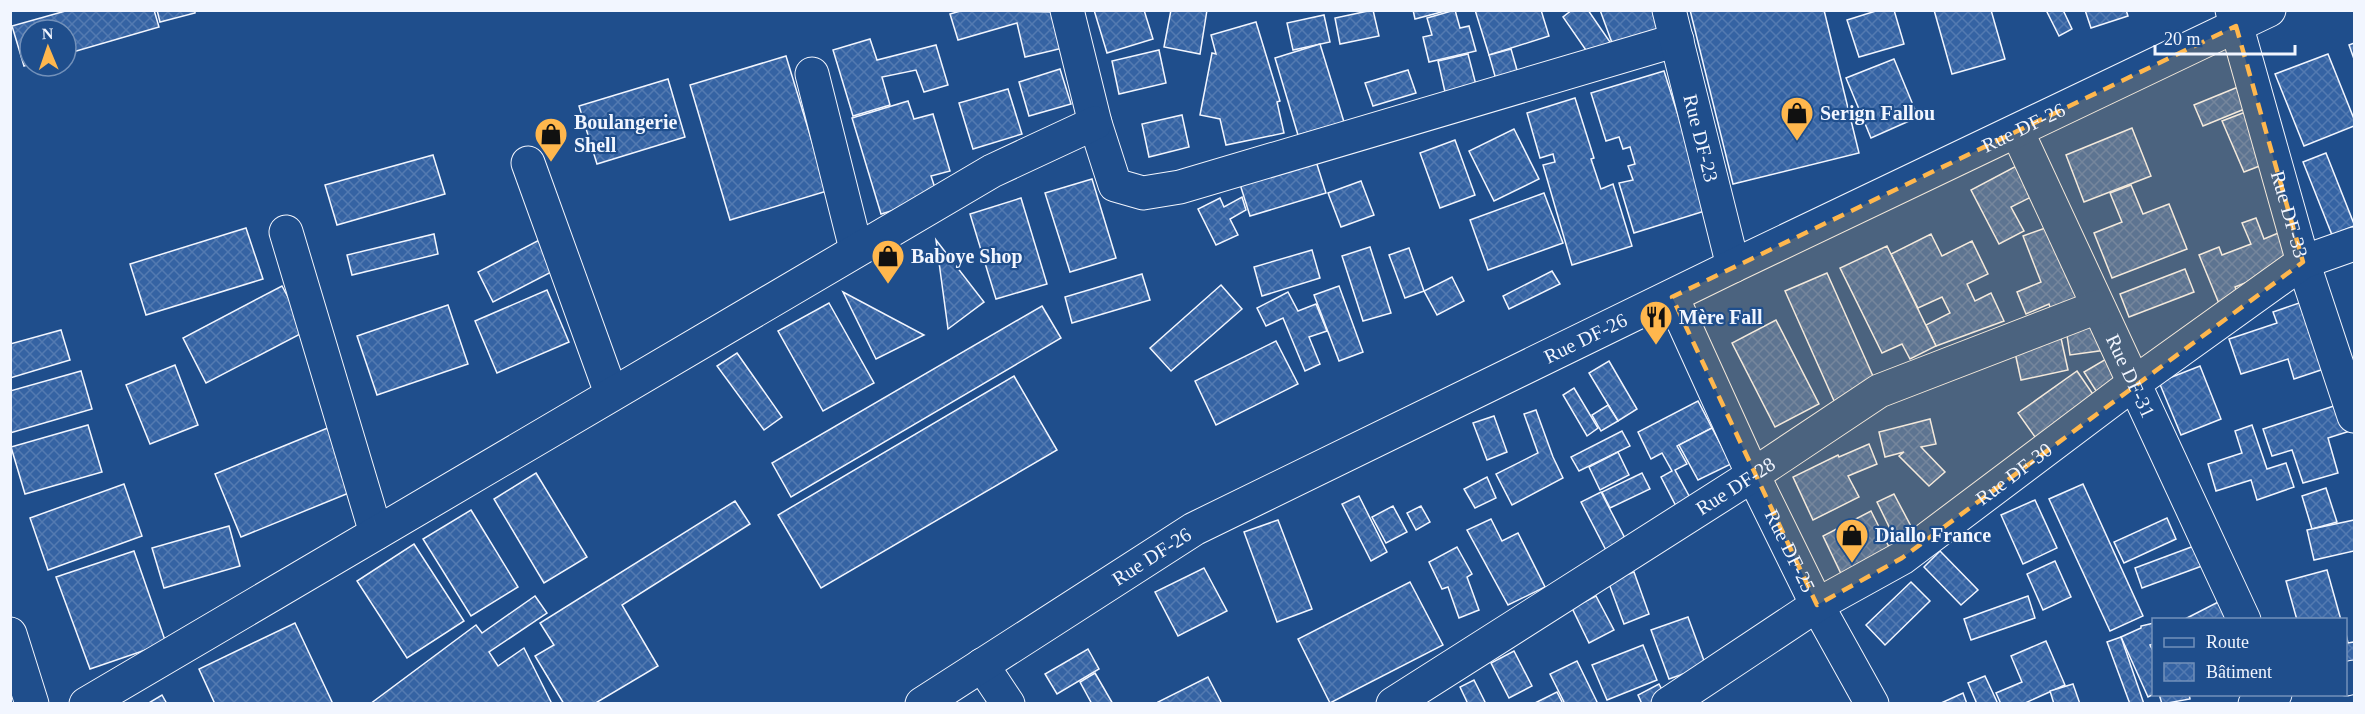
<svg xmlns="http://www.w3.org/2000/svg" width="2365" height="714" font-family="Georgia,serif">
<defs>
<pattern id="building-cross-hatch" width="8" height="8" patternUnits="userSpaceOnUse" patternTransform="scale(1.5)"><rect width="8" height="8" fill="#3563a3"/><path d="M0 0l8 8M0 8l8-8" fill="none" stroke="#537ab1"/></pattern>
</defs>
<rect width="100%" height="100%" fill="#1f4e8c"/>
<g fill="url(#building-cross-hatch)" stroke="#f2f6ff" stroke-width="1.5">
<path d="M69,10H154L159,27L66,54V30H30V64L24,66L12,26Z"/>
<path d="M157,10H195V13L160,22Z"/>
<path d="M964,10L1055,12L1063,48L1025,57L1017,23L958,40L950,14Z"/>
<path d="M1094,10H1144L1153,39L1107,53Z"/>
<path d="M1171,10H1207L1200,54L1164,47Z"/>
<path d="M1373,10L1379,36L1340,44L1335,18Z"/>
<path d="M1413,10H1449L1415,19Z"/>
<path d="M1455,10L1460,28L1469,26L1476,51L1429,62L1423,37L1432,35L1427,18Z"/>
<path d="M1475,10H1541L1549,36L1489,55Z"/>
<path d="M1572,10H1588L1610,42L1590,56L1563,17Z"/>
<path d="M1600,10H1654L1663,34L1615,51Z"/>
<path d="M1690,10H1824L1859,153L1733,184Z"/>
<path d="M1879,10H1894L1904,44L1859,57L1847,20Z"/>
<path d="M1934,10H1991L2005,59L1952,74Z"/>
<path d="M2046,10H2063L2072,29L2059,36Z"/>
<path d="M2085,10H2126L2128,16L2091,28Z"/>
<path d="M1324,15L1330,42L1293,50L1287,23Z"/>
<path d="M1256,22L1280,101L1277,102L1284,133L1226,145L1220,119L1200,115L1212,53L1216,54L1211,35Z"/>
<path d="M870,39L877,60L936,45L948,85L924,92L916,70L882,77L890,105L853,116L833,50Z"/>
<path d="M2354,43V59L2349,45Z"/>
<path d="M1320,44L1344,122L1298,135L1275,58Z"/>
<path d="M1511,49L1519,77L1497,83L1489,55Z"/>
<path d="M1159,50L1166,83L1119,94L1112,61Z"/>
<path d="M1468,54L1476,85L1445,92L1438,61Z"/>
<path d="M2328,54L2354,119V126L2304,146L2275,74Z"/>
<path d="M786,56L827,191L730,220L690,85Z"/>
<path d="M1894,59L1918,117L1871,138L1846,78Z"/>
<path d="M1060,69L1071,104L1029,116L1019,82Z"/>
<path d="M1408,70L1416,93L1373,106L1365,83Z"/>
<path d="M1664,71L1708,210L1634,233L1619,183L1633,180L1628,166L1635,164L1630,147L1623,149L1619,137L1606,141L1591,93Z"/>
<path d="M668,79L685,137L597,164L579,106Z"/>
<path d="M2238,87L2247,108L2203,126L2194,105Z"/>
<path d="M1008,89L1022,134L973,149L959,103Z"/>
<path d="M1575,98L1594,158L1591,159L1601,189L1613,184L1632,246L1572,265L1543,165L1555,162L1553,154L1540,158L1527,113Z"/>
<path d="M908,101L914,119L933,114L950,171L931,176L938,197L881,214L852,118Z"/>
<path d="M2248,111L2270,162L2244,172L2222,121Z"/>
<path d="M1182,115L1189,147L1149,157L1142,124Z"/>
<path d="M2132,128L2151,176L2084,202L2066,155Z"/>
<path d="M1514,129L1539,179L1494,201L1469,151Z"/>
<path d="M1455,140L1475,195L1440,208L1420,153Z"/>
<path d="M2326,153L2354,224V226L2332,235L2303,162Z"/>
<path d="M433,155L445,194L337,225L325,185Z"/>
<path d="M1315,158L1326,193L1250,216L1239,181Z"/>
<path d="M2024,162L2041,192L2011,207L2024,231L1999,244L1971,190Z"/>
<path d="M1092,179L1116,258L1070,272L1045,193Z"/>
<path d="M1361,181L1374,215L1341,227L1328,193Z"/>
<path d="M2131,185L2143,214L2169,204L2187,249L2112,278L2094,233L2122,222L2110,193Z"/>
<path d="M1544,193L1563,243L1488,270L1470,220Z"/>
<path d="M1242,197L1246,210L1230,219L1238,235L1216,245L1198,209L1220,198L1224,207Z"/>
<path d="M1021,198L1047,284L996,299L970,214Z"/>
<path d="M2256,218L2264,239L2283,231L2296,263L2235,287L2239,298L2220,306L2199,255L2219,247L2222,255L2251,244L2242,223Z"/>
<path d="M2051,226L2079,300L2051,310L2049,304L2026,314L2017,292L2041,282L2023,236Z"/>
<path d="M246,228L263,279L146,315L130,264Z"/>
<path d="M434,234L438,254L352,275L347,255Z"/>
<path d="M1931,234L1942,256L1972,241L1988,274L1967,284L1975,301L1991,293L2004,321L1936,346L1926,325L1950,313L1942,297L1918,308L1891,254Z"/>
<path d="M547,236L563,266L493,302L478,272Z"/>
<path d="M936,240L984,302L948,329Z"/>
<path d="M1887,246L1936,346L1910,359L1902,344L1882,353L1840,268Z"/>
<path d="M1370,247L1391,313L1363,321L1342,256Z"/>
<path d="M1409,248L1424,291L1405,298L1389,255Z"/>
<path d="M1312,250L1320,278L1262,296L1254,267Z"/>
<path d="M2185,269L2194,292L2129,317L2120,294Z"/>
<path d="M1552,271L1560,284L1509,309L1503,296Z"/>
<path d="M1827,273L1877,385L1835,403L1785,291Z"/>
<path d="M1142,274L1150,300L1072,323L1065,297Z"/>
<path d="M1452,277L1464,301L1437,315L1424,291Z"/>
<path d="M1221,285L1242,309L1171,371L1150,348Z"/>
<path d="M282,286L306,331L206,383L183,338Z"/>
<path d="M1339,286L1363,352L1339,361L1314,295Z"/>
<path d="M547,290L569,342L497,373L475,321Z"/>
<path d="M843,292L924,335L876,359Z"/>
<path d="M1288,292L1298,311L1316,304L1327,331L1309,337L1320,364L1305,371L1283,318L1266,326L1257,308Z"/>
<path d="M2311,299L2333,366L2294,379L2288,359L2241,374L2229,339L2277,323L2273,312Z"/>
<path d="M829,303L874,383L823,411L778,331Z"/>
<path d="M448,305L468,364L377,395L357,336Z"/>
<path d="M1042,306L1061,338L791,497L772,463Z"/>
<path d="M1776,320L1819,404L1775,427L1732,343Z"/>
<path d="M2103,324L2106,350L2070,355L2066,329Z"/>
<path d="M61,330L70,360L10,378V344Z"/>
<path d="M2061,338L2068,370L2021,380L2014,348Z"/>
<path d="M1276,341L1298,384L1216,425L1195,381Z"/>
<path d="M737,353L782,417L764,430L717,366Z"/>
<path d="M2113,355L2128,380L2100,397L2084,372Z"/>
<path d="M1609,361L1637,409L1618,421L1589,373Z"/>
<path d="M175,365L198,425L150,444L126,385Z"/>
<path d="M2200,366L2221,419L2181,435L2159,382Z"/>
<path d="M81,371L92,409L10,433V391Z"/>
<path d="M2077,371L2099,403L2040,444L2018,413Z"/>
<path d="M1014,376L1057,450L821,588L778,515Z"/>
<path d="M1574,388L1598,428L1587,436L1563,395Z"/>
<path d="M1698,401L1712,428L1677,446L1687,464L1675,470L1694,505L1679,512L1661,477L1672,471L1662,453L1651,459L1638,432Z"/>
<path d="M2340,404L2350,431L2328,438L2338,473L2303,483L2292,450L2272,456L2263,429Z"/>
<path d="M1608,405L1618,421L1601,431L1592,415Z"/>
<path d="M1536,410L1553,457L1563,478L1512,505L1496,474L1538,453L1524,414Z"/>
<path d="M1494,416L1507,452L1487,460L1473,423Z"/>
<path d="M1930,419L1936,444L1921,447L1945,472L1929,486L1899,456L1904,452L1885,457L1879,432Z"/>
<path d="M88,425L102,472L25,494L11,447Z"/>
<path d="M335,425L361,488L241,537L215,474Z"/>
<path d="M2252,425L2267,469L2286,463L2294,487L2257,500L2251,480L2216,491L2208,464L2242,453L2235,431Z"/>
<path d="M1712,428L1731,464L1698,480L1679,445Z"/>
<path d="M1622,431L1630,446L1579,471L1571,457Z"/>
<path d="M1869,444L1877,464L1848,476L1859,497L1813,520L1793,477L1838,455L1839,457Z"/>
<path d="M1618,452L1629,475L1600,490L1589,467Z"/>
<path d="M536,473L587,557L544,583L494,499Z"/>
<path d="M1642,473L1650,489L1610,508L1602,492Z"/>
<path d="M1487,477L1496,498L1475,508L1464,489Z"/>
<path d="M124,484L142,536L48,570L30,518Z"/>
<path d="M2083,484L2143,616L2110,631L2049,499Z"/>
<path d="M2326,488L2337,522L2312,529L2302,496Z"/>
<path d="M1601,492L1629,546L1609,556L1581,502Z"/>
<path d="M1894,494L1914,532L1896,541L1877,502Z"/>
<path d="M1359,496L1387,552L1371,561L1342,504Z"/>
<path d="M2035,500L2057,548L2023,564L2001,515Z"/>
<path d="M735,501L750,524L622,605L658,666L594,704H564L535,656L554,645L540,623Z"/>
<path d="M1393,506L1407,532L1386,543L1372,517Z"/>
<path d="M1421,506L1430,522L1416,530L1407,513Z"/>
<path d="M471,510L518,587L471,616L423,539Z"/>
<path d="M1871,511L1893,555L1844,580L1823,536Z"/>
<path d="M2167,518L2176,539L2124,563L2114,542Z"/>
<path d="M1491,519L1502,541L1518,533L1545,587L1508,605L1467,530Z"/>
<path d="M1278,520L1312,609L1277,622L1244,532Z"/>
<path d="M2354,520V551L2314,560L2307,530Z"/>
<path d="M229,526L240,566L164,588L152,548Z"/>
<path d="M414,544L464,621L407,658L357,581Z"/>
<path d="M2194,546L2202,566L2142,588L2135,568Z"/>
<path d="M1457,547L1472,574L1467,577L1479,610L1459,618L1448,587L1442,589L1429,562Z"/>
<path d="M134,551L166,643L90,669L56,577Z"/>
<path d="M1940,551L1978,590L1961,605L1924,567Z"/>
<path d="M2055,561L2071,597L2043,610L2027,574Z"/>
<path d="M1204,568L1227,611L1178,636L1155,592Z"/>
<path d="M2327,570L2341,620H2297L2286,581Z"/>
<path d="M1634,572L1649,614L1624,624L1608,581Z"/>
<path d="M1410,582L1443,645L1330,703L1298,639Z"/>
<path d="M1911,582L1930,601L1885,645L1866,625Z"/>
<path d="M535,596L547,613L489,652L498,666L524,648L552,704H370L476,625L482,633Z"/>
<path d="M1596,596L1614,630L1589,643L1572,608Z"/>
<path d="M2028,596L2035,618L1971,640L1964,619Z"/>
<path d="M2226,598L2238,620H2183Z"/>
<path d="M1688,617L1706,666L1669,679L1651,630Z"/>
<path d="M295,623L333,704H215L199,669Z"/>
<path d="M2154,623V644L2150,645L2154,653V694L2148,697L2121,637L2141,628V626Z"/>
<path d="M2346,634L2348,643L2354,642V667L2346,665Z"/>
<path d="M2121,637L2144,704H2130L2107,642Z"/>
<path d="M2046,641L2065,685L2023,704H2001L1996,693L2022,682L2011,656Z"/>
<path d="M1643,645L1657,680L1607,700L1592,665Z"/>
<path d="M1088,649L1099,669L1057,694L1045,674Z"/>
<path d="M1514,651L1532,686L1509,698L1491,663Z"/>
<path d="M1577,661L1598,704H1565L1550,674Z"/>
<path d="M1095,673L1113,704H1092L1080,682Z"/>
<path d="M1985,676L1998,704H1977L1968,683Z"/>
<path d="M1208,677L1222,704H1159L1158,702Z"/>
<path d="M1474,680L1486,704H1468L1460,687Z"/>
<path d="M1659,684L1666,697L1653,704H1642L1638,695Z"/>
<path d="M2073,684L2080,704H2054L2050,691Z"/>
<path d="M1557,692L1563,704H1533Z"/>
<path d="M1963,693L1967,704H1939Z"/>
<path d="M2159,694H2189L2190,699L2162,704Z"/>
<path d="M162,695L167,704H147Z"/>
</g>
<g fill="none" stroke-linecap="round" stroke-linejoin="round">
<g stroke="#f2f6ff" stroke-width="35">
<g id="minor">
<path d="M1067,10L1095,123L1115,185L1143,193L1180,187L1677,40"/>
<path id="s1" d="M1669,10L1733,266"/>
<path id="s2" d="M2232,10L2303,262L2354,416"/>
<path d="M812,74L856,249"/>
<path id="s3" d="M2017,131L2244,620"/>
<path d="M528,163L611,393"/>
<path d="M286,232L376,533"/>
<path id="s4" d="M1672,297L1753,475L1817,605L1872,704"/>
<path d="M982,665L1008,704"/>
<path d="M2346,679L2354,677"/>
<path d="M86,704L992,171L1095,123"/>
<path id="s5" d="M922,704L1194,529L1733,266L2269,10"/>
<path id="s6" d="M1393,704L1753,475L1879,391L2097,307"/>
<path id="s7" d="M1668,704L1817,605L1902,558L2133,384L2303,262L2354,244"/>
<path d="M2255,704L2275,694"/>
</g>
</g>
<g stroke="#f2f6ff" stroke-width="35">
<path id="secondary" d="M10,634L32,704"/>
</g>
<use href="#minor" stroke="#1f4e8c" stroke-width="33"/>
<use href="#secondary" stroke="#1f4e8c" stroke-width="33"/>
</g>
<path fill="#ffb74d" fill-opacity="0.2" stroke="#ffb74d" stroke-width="4.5" stroke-dasharray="12 8" stroke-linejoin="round" d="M2236,26L2303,262L1902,558L1817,605L1672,297Z"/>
<defs>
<g id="shop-pin" transform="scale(1.725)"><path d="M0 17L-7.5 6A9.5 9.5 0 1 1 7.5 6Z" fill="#ffb74d" stroke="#1f4e8c"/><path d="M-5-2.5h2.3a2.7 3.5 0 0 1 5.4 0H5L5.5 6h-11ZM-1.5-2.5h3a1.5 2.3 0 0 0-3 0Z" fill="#111"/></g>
<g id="restaurant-pin" transform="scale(1.725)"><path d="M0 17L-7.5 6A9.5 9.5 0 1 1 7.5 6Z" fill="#ffb74d" stroke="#1f4e8c"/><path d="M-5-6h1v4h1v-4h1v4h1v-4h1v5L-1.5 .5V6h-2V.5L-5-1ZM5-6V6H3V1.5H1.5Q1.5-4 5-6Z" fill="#111"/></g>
</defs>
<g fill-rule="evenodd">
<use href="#shop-pin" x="1797" y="113"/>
<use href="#shop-pin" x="551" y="134"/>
<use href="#shop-pin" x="888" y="256"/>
<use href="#restaurant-pin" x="1656" y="317"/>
<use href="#shop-pin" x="1852" y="535"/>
</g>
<g text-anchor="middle" stroke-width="4.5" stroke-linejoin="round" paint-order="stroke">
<g font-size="20" font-weight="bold" fill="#f2f6ff" stroke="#1f4e8c" text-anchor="start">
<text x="1820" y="120">Serign Fallou</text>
<text x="574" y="129">Boulangerie<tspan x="574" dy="23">Shell</tspan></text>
<text x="911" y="263">Baboye Shop</text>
<text x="1679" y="324">Mère Fall</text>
<text x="1875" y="542">Diallo France</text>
</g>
<g font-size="20" fill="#f2f6ff" stroke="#1f4e8c">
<text dy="7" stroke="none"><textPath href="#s5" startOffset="1245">Rue DF-26</textPath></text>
<text dy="7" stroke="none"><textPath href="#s1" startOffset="132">Rue DF-23</textPath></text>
<text dy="7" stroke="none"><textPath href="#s2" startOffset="212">Rue DF-33</textPath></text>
<text dy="7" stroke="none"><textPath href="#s5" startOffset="759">Rue DF-26</textPath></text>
<text dy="7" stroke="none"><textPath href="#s3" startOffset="270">Rue DF-31</textPath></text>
<text dy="7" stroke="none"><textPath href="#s7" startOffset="416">Rue DF-30</textPath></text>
<text dy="7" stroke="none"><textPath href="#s6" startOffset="406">Rue DF-28</textPath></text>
<text dy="7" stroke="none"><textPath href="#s4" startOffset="280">Rue DF-25</textPath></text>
<text dy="7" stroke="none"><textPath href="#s5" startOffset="273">Rue DF-26</textPath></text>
</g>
</g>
<rect width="2365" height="714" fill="none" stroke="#f2f6ff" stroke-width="24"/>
<rect x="2152" y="618" width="195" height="78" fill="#1f4e8c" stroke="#7391ba" stroke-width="1.5"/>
<rect x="2164" y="638" width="30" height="9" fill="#1f4e8c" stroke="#7391ba" stroke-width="1.5"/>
<text x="2206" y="648" font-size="18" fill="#f2f6ff">Route</text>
<rect x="2164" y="663" width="30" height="18" fill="url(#building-cross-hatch)" stroke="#7391ba" stroke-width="1.5"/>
<text x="2206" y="678" font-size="18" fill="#f2f6ff">Bâtiment</text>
<g transform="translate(48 48) rotate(358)"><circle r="28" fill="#1f4e8c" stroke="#7391ba" stroke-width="1.5"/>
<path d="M0-4.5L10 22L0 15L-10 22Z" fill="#ffb74d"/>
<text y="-9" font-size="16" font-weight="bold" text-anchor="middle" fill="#f2f6ff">N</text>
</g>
<path d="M2155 45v9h140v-9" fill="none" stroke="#f2f6ff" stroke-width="3"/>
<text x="2164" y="45" font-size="18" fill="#f2f6ff" stroke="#1f4e8c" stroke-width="4.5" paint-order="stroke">20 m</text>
</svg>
